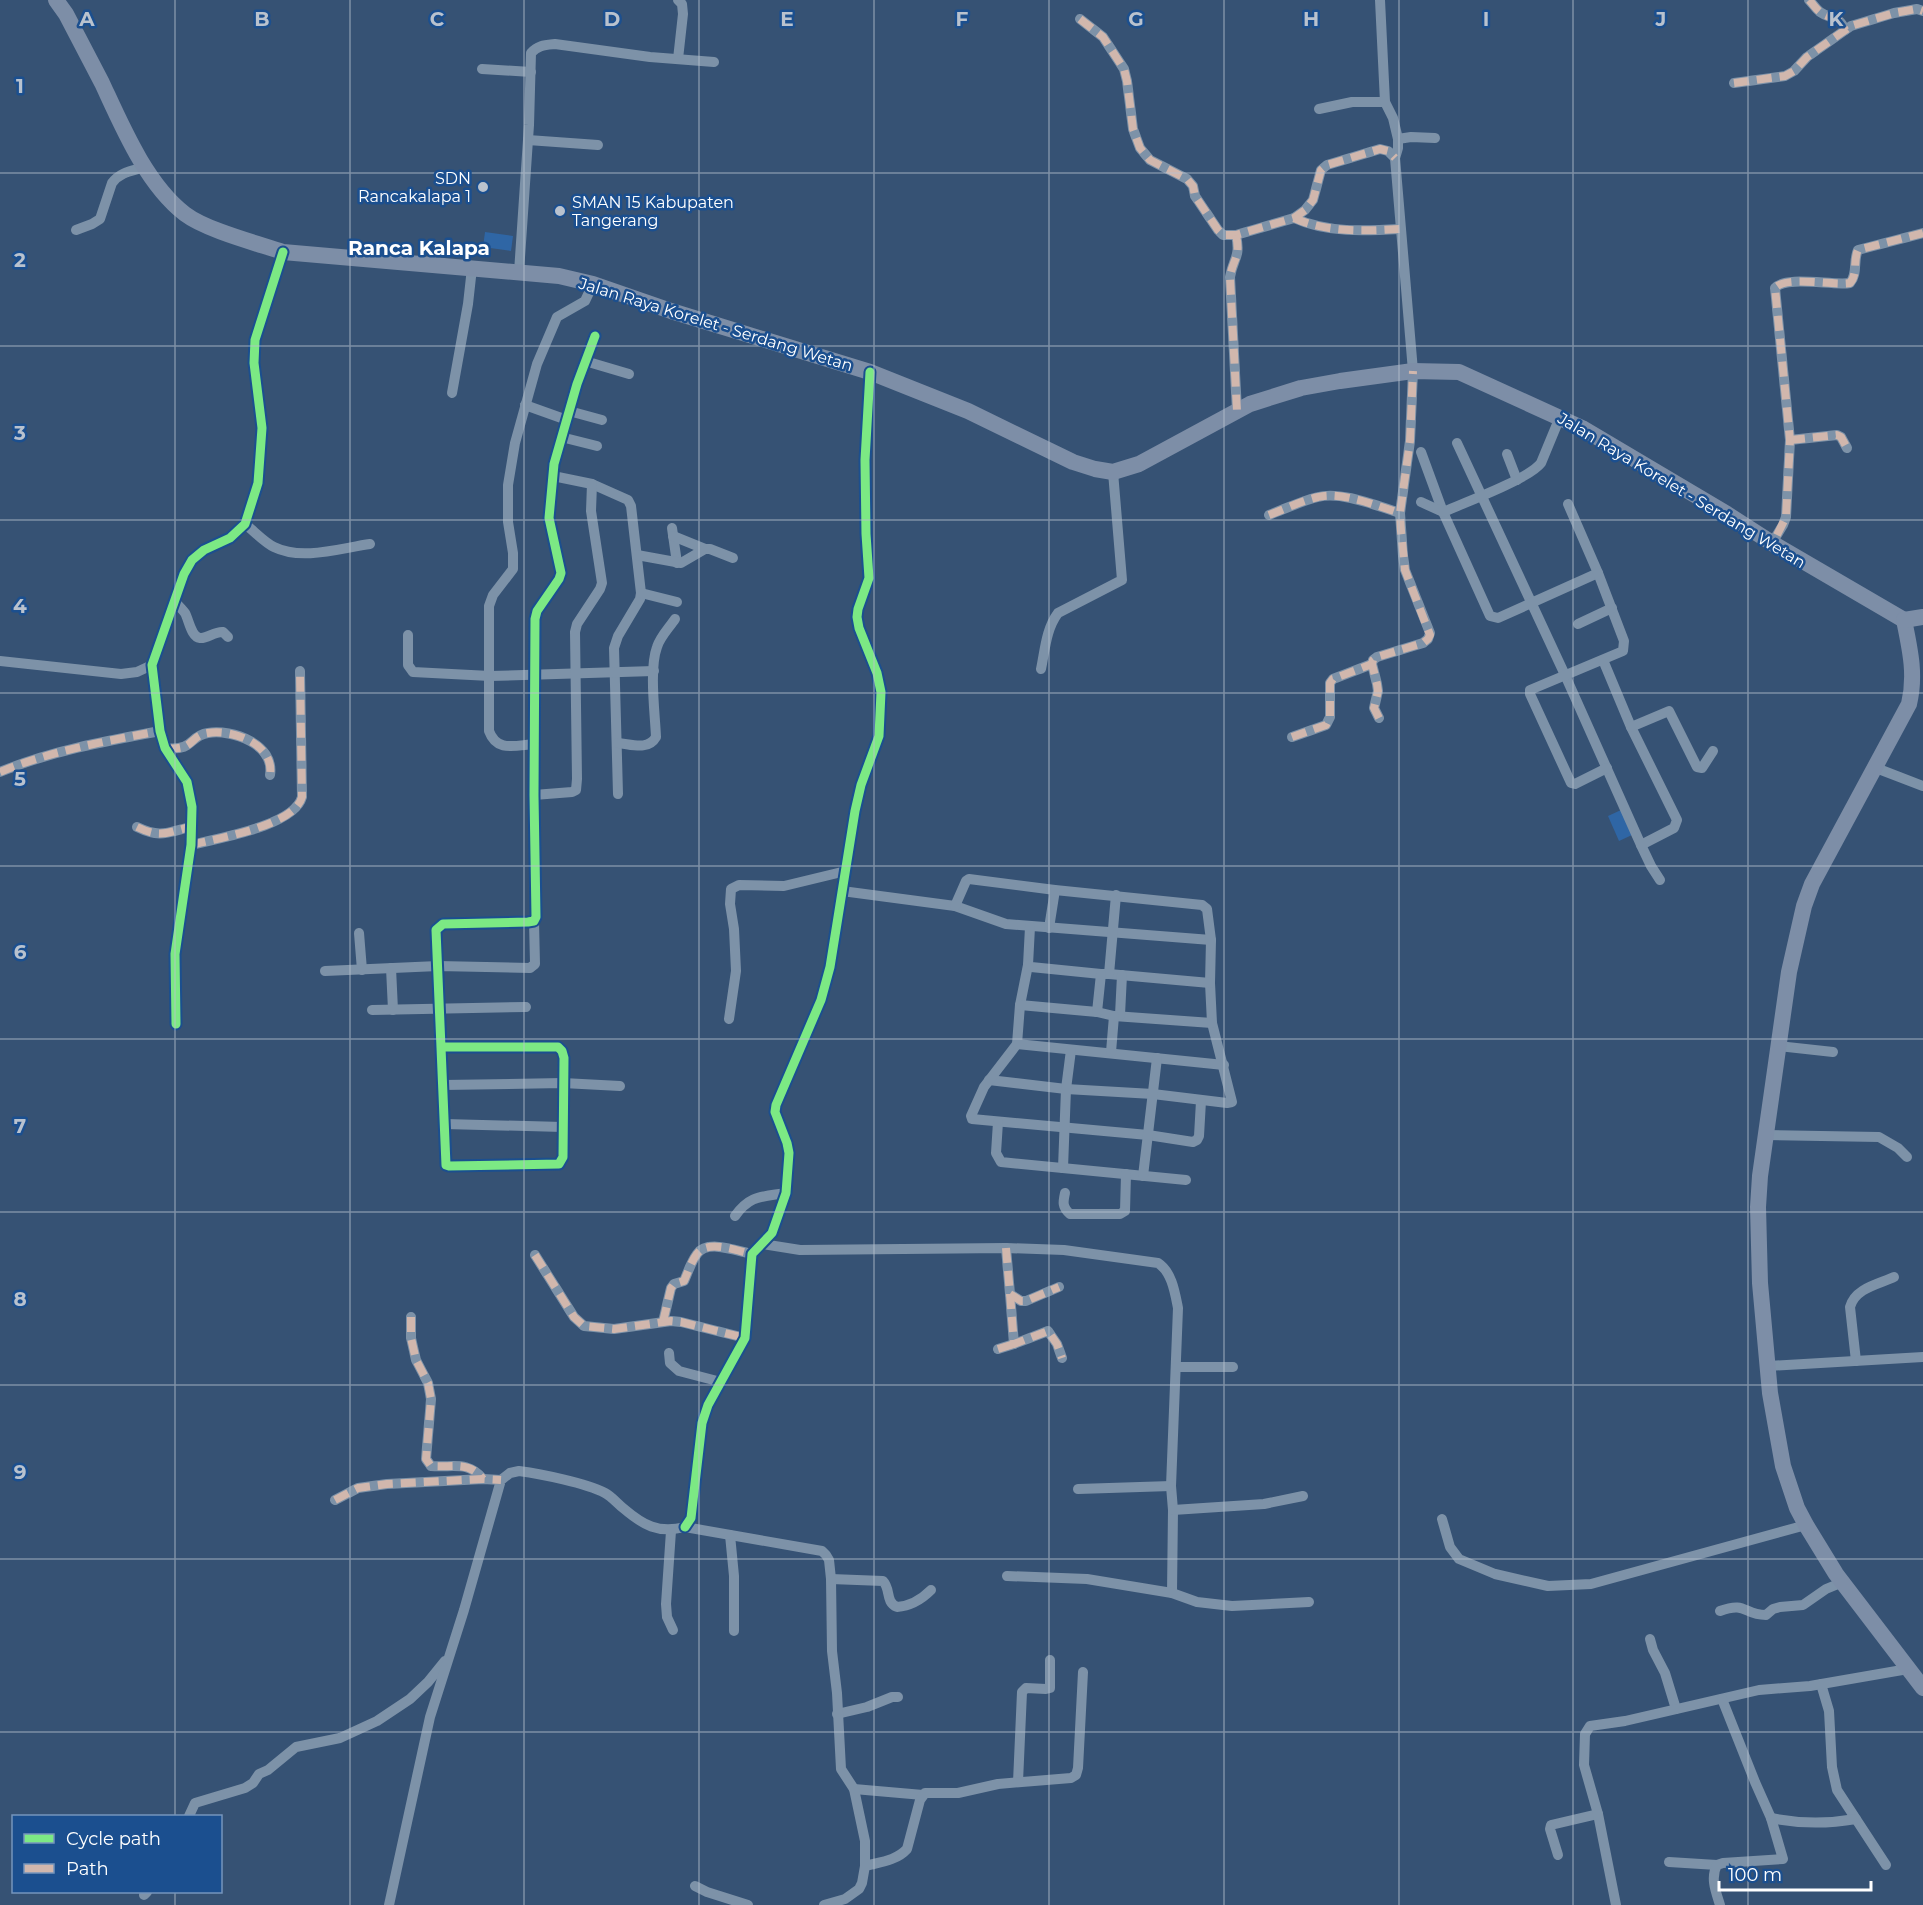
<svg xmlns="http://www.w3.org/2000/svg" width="1923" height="1905" font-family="Montserrat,sans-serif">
<rect width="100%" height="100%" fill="#365274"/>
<g fill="#2f66a5">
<path d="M485,232L513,236L511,251L483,247Z"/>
<path d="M1621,810L1632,835L1619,841L1608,816Z"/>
</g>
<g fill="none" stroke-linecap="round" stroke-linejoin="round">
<g stroke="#7d92a8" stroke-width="10">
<path d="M1809,0C1813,4 1816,9 1820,12C1831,20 1839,15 1845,30"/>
<path d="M1080,19L1103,37L1124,69L1127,81L1133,129L1140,148L1150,160L1187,179L1193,186L1195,196L1218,230L1223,235H1236L1294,218L1305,210L1313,200L1321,170L1327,165L1380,149L1388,151L1395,158"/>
<path d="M678,59L683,14L682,4L678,0"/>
<path d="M482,69L531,72"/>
<path d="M1734,83L1785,76L1794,71L1807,57L1851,26L1894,13L1917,9L1923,11"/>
<path d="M1319,109L1352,102H1385"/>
<path d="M1398,139L1411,137L1435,138"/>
<path d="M528,140L598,145"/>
<path d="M1294,218C1327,233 1365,231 1400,229"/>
<path d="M76,230L92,224L100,219L112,183C120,172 132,171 145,167"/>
<path d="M1236,235C1241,258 1233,258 1230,277L1237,411"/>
<path d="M519,272L529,125L531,53C538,45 545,45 555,44L650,57L714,62"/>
<path d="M585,361L629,374"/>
<path d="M452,393L468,304L472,268"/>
<path d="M525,405L567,420"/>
<path d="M569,411L602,420"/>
<path d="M561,437L597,446"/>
<path d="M1790,440L1837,435L1841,437L1847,448"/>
<path d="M1457,443L1565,675L1641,845L1651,866L1660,880"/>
<path d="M1421,452L1443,512L1490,616L1498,618L1598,573"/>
<path d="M1507,454L1517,480"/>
<path d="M553,476L592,484L628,500L631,506L641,593L640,599L618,636L614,648L618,794"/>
<path d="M1421,502L1443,512C1464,503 1529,479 1541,463L1560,417"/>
<path d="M1568,504L1598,573L1624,641L1623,651L1530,690V694L1571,783L1575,784L1607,768"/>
<path d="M1269,515C1285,509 1301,501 1318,497C1341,491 1377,506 1400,513"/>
<path d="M245,524C254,531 264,542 274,547C302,561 341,548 370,544"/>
<path d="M672,528L677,563"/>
<path d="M673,536L705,549"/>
<path d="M1772,543L1783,525L1786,517L1790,440L1775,288C1786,275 1833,286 1850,283C1858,274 1853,260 1858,250L1923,233"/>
<path d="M637,555L681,563L705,549H710L733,558"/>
<path d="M641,593L677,602"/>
<path d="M175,602C179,606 182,609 185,613C189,620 191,637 200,638C207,639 215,631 223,632L228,637"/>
<path d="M1578,624L1612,608"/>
<path d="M408,635V665L413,672L490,676L654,671"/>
<path d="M1603,660L1631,727L1677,820L1674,828L1641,845"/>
<path d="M0,661L121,674L137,672L152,665"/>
<path d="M1041,669C1045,650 1046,629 1058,613L1122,580L1113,472"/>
<path d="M1379,718L1374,708L1378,691L1377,684L1372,664L1373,660L1377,657L1423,643L1428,639L1430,633L1405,570L1403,556L1400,513L1410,441L1413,371L1395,158L1398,148V139L1393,118L1385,102L1380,0"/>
<path d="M1631,727L1669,711L1697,767L1702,768L1713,751"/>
<path d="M1292,737L1326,725L1330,717V683L1333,679L1372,664"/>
<path d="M618,743C631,744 648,751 656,737C655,713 649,669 657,647C660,637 669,628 675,619"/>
<path d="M535,744C516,745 497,753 489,731V606L493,595L513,569V553L508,522V485L515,443L537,364L557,317L585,301L593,284"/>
<path d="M165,748C196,751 188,736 208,733C232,729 275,744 270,775"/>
<path d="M1876,768L1923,786"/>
<path d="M0,772C51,751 106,741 160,731"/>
<path d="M534,795L572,792L576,790L577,779L575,632L577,624L600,589L602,583L591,511L592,484"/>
<path d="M137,827C160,838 166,833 190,827"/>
<path d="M191,845C218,838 294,826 302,797L300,671"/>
<path d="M842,891L955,906L1006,924L1211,940"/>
<path d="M955,906L966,881L969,879L1055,890L1202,905L1207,909L1211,940L1210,983L1212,1023L1232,1102L1227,1103L1153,1094L1066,1089L989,1080"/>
<path d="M1030,927L1028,965L1020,1005L1017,1044L984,1087L971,1116L972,1119L1148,1135L1193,1142L1197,1140L1199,1136L1201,1101"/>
<path d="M1049,928L1055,890"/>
<path d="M359,933L362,970"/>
<path d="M1028,965L1031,967L1101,974H1109L1210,983"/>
<path d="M391,968L393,1010"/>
<path d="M325,971L438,966L530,968L535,964L534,921"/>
<path d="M1109,974L1116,895"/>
<path d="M1020,1005L1097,1012L1114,1016L1212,1023"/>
<path d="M372,1010L526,1007"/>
<path d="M1097,1012L1101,974"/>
<path d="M1120,1015L1122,975"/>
<path d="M729,1019L736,971L734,929L730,904L731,889L739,885L784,886L846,871"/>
<path d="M176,1024L175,954L191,845L192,807L187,782L165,748L160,731L152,665L184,574L192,560L204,550L230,538L245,524L258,483L262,428L254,363L255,340L283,252"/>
<path d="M1017,1044L1224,1065"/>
<path d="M1778,1046L1833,1052"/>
<path d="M441,1047H558L562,1051L564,1058L563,1157L559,1164L449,1166L446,1165L436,930L443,924L528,922L534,921L536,917L534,795L535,619L537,611L559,579L561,573L549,518L554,464L577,384L595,336"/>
<path d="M1111,1052L1114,1016"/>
<path d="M443,1085L563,1083L620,1086"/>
<path d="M998,1122L996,1153L1001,1162L1186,1180"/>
<path d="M445,1124L563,1127"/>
<path d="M1765,1135L1879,1137L1898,1148L1907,1157"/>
<path d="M1063,1168L1066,1089L1071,1050"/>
<path d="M1143,1176L1157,1058"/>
<path d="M1065,1193C1063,1202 1062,1207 1070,1214H1120L1125,1211L1126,1174"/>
<path d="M735,1216C750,1195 761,1197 786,1193"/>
<path d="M762,1244L800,1250L1006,1248L1064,1250L1158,1263C1172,1272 1175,1293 1178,1308L1171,1486L1173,1510L1172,1593"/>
<path d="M1006,1248L1010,1294L1021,1301H1026L1059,1287"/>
<path d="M535,1255L574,1317L584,1326L614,1329L671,1321L681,1322L745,1338"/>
<path d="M1010,1294L1014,1344L1048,1331L1057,1344L1062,1358"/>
<path d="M411,1317V1338L416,1360L428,1383L431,1399L426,1459L431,1466C452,1468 468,1460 483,1479"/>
<path d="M663,1322L671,1288L674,1284L684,1281C688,1272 691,1262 697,1254C707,1239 737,1251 752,1254"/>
<path d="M998,1349L1014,1344"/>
<path d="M669,1353L670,1363L679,1371L721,1382"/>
<path d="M1856,1361L1850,1307C1855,1288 1879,1284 1894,1277"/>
<path d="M1769,1366L1923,1357"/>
<path d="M1176,1367H1233"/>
<path d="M1078,1489L1171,1486"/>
<path d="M335,1500L358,1488L387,1484L483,1479L501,1480"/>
<path d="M1173,1510L1264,1504L1303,1496"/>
<path d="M1442,1519L1450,1547L1459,1559L1495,1574L1548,1586L1591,1584L1806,1525"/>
<path d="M685,1527L691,1518L702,1423L708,1405L745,1338L752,1254L772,1233L786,1193L789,1153L787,1143L775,1112L776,1105L821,1000L830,967L855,811L861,785L879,736L881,692L877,673L859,628L857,617L858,609L869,578L866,534L865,460L870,372"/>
<path d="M671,1531L666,1604L667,1617L673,1630"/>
<path d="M730,1535L734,1576V1631"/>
<path d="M1007,1576L1087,1579L1172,1593L1197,1602L1232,1606L1309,1602"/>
<path d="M831,1579L883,1581C891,1589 885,1602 897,1607C910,1606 921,1600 931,1590"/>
<path d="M1720,1611C1747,1601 1743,1615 1766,1615L1773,1609L1780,1607L1803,1605L1826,1589L1843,1582"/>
<path d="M1650,1639L1653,1650L1665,1673L1676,1709"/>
<path d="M1821,1684L1829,1711L1832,1767L1837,1790L1886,1865"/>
<path d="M837,1714L867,1707L892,1697H898"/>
<path d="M1018,1782L1022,1692L1026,1688L1046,1689L1050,1688V1660"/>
<path d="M854,1789L923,1795"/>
<path d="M189,1816L195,1803L245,1788L253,1783L259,1774L268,1770L296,1747L340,1738L377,1721L410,1699L428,1682L445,1661"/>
<path d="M1771,1818C1800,1824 1827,1824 1856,1819"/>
<path d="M1558,1855L1550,1829L1551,1825L1598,1814"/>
<path d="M1669,1862L1717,1865"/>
<path d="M865,1866C880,1862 896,1861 907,1849L920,1800L925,1793H958L998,1784L1071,1778L1076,1775L1078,1768L1083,1672"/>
<path d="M695,1886L707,1892L748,1905"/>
<path d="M144,1895L147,1892"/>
<path d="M389,1905L430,1717L464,1610L501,1480L510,1473L519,1471C541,1474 586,1483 605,1493C611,1496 617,1503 623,1508C643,1525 658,1534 685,1527L822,1551L826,1555L829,1560L831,1579L832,1651L837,1693L841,1769L854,1789L865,1841V1866L862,1883L859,1889L845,1899L824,1905"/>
<path d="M1616,1905L1598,1814L1584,1765L1585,1734L1590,1726L1625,1721L1759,1690L1810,1686L1908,1669"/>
<path d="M1720,1905C1716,1892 1710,1878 1717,1865L1723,1863L1783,1859L1771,1818L1755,1782L1722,1699"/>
</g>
<g stroke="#7d8ea7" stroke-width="16">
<path d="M56,0L66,14C78,37 90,60 102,83C122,126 146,184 185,214C206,230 256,243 283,252L559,276L593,284L671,311L870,372L968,411L1073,462L1095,469L1113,472L1139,464L1250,404L1301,388L1340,381L1413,371L1459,372L1582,428L1727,514L1772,543L1904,620"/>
<path d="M1904,620C1910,649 1916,675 1909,704L1812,884L1804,906L1789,972L1760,1176L1758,1207L1760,1283L1770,1393L1783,1466L1797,1508L1806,1525L1836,1574L1923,1688"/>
<path d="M1904,620L1923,617"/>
</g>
<g stroke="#d1b7ad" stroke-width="8" stroke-dasharray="15 8" stroke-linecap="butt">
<path d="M1809,0C1813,4 1816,9 1820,12C1831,20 1839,15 1845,30"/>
<path d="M1080,19L1103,37L1124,69L1127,81L1133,129L1140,148L1150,160L1187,179L1193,186L1195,196L1218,230L1223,235H1236L1294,218L1305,210L1313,200L1321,170L1327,165L1380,149L1388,151L1395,158"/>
<path d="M1734,83L1785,76L1794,71L1807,57L1851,26L1894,13L1917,9L1923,11"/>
<path d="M1294,218C1327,233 1365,231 1400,229"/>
<path d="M1236,235C1241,258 1233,258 1230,277L1237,411"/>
<path d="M1790,440L1837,435L1841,437L1847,448"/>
<path d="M1269,515C1285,509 1301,501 1318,497C1341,491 1377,506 1400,513"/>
<path d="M1777,535L1786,517L1790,440L1775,288C1786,275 1833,286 1850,283C1858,274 1853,260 1858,250L1923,233"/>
<path d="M1379,718L1374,708L1378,691L1377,684L1372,664L1373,660L1377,657L1423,643L1428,639L1430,635L1405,570L1401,531L1400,513L1410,441L1413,371"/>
<path d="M1292,737L1326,725L1330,717V683L1333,679L1372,664"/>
<path d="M165,748C196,751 188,736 208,733C232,729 275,744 270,775"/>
<path d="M0,772C51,751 106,741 160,731"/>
<path d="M137,827C160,838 166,833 190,827"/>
<path d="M191,845C218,838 294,826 302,797L300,671"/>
<path d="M1006,1248L1010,1294L1021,1301H1026L1059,1287"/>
<path d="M535,1255L574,1317L584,1326L614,1329L671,1321L681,1322L745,1338"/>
<path d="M1010,1294L1014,1344L1048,1331L1057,1344L1062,1358"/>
<path d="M411,1317V1338L416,1360L428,1383L431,1399L426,1459L431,1466C452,1468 468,1460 483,1479"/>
<path d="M663,1322L671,1288L674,1284L684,1281C688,1272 691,1262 697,1254C707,1239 737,1251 752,1254"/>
<path d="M998,1349L1014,1344"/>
<path d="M335,1500L358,1488L387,1484L483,1479L501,1480"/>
</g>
<g stroke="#1b4f8f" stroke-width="13">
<g id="cycleway">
<path d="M176,1024L175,954L191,845L192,807L187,782L165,748L160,731L152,665L184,574L192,560L204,550L230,538L245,524L258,483L262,428L254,363L255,340L283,252"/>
<path d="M441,1047H558L562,1051L564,1058L563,1157L559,1164L449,1166L446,1165L436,930L443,924L528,922L534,921L536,917L534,795L535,619L537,611L559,579L561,573L549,518L554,464L577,384L595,336"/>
<path d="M685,1527L691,1518L702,1423L708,1405L745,1338L752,1254L772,1233L786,1193L789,1153L787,1143L775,1112L776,1105L821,1000L830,967L855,811L861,785L879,736L881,692L877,673L859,628L857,617L858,609L869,578L866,534L865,460L870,372"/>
</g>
</g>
<use href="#cycleway" stroke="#7ce984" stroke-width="9"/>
</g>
<path fill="none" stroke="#b9c2ce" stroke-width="1.5" stroke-opacity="0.55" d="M175,0V1816M350,0V1905M524,0V1905M699,0V1905M874,0V1905M1049,0V1905M1224,0V1905M1399,0V1905M1573,0V1905M1748,0V1905M0,173H1923M0,346H1923M0,520H1923M0,693H1923M0,866H1923M0,1039H1923M0,1212H1923M0,1385H1923M0,1559H1923M0,1732H1923M175,1892V1905"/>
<g fill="#b9c2ce" stroke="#1b4f8f" stroke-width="2">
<circle cx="483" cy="187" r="6"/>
<circle cx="560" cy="211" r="6"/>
</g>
<g text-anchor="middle" stroke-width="5" stroke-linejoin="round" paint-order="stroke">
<g font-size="16" fill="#fff" stroke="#1b4f8f" text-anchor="end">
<text x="471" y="184">SDN<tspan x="471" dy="18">Rancakalapa 1</tspan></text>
<text x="572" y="208" text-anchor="start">SMAN 15 Kabupaten<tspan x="572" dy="18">Tangerang</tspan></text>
</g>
<g font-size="16" fill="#fff" stroke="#1b4f8f">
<text transform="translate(716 324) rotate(17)" y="6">Jalan Raya Korelet - Serdang Wetan</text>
<text transform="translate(1682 490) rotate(31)" y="6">Jalan Raya Korelet - Serdang Wetan</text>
</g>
<g font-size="20" font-weight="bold" fill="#fff" stroke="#1b4f8f">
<text x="419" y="255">Ranca Kalapa</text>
</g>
</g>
<g font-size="20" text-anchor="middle" font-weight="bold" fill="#b9c2ce" stroke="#1b4f8f" stroke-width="5" stroke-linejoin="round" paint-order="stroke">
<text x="87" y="26">A</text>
<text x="262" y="26">B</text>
<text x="437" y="26">C</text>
<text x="612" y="26">D</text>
<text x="787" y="26">E</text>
<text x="962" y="26">F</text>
<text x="1136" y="26">G</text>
<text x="1311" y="26">H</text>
<text x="1486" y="26">I</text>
<text x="1661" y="26">J</text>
<text x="1836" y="26">K</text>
<text x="20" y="93">1</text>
<text x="20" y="267">2</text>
<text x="20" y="440">3</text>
<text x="20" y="613">4</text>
<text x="20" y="786">5</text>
<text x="20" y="959">6</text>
<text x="20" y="1133">7</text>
<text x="20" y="1306">8</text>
<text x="20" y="1479">9</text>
</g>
<rect x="12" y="1815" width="210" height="78" fill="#1b4f8f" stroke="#7695bc" stroke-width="1.5"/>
<rect x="24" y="1834" width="30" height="9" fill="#7ce984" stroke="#7695bc" stroke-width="1.5"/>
<text x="66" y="1845" font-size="18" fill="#ffffff">Cycle path</text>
<rect x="24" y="1864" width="30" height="9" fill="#d1b7ad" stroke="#7695bc" stroke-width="1.5"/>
<text x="66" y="1875" font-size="18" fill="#ffffff">Path</text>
<path d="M1719 1881v9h152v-9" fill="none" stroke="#ffffff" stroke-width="3"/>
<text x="1728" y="1881" font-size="18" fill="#ffffff" stroke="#1b4f8f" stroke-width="4.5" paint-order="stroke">100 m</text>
</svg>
